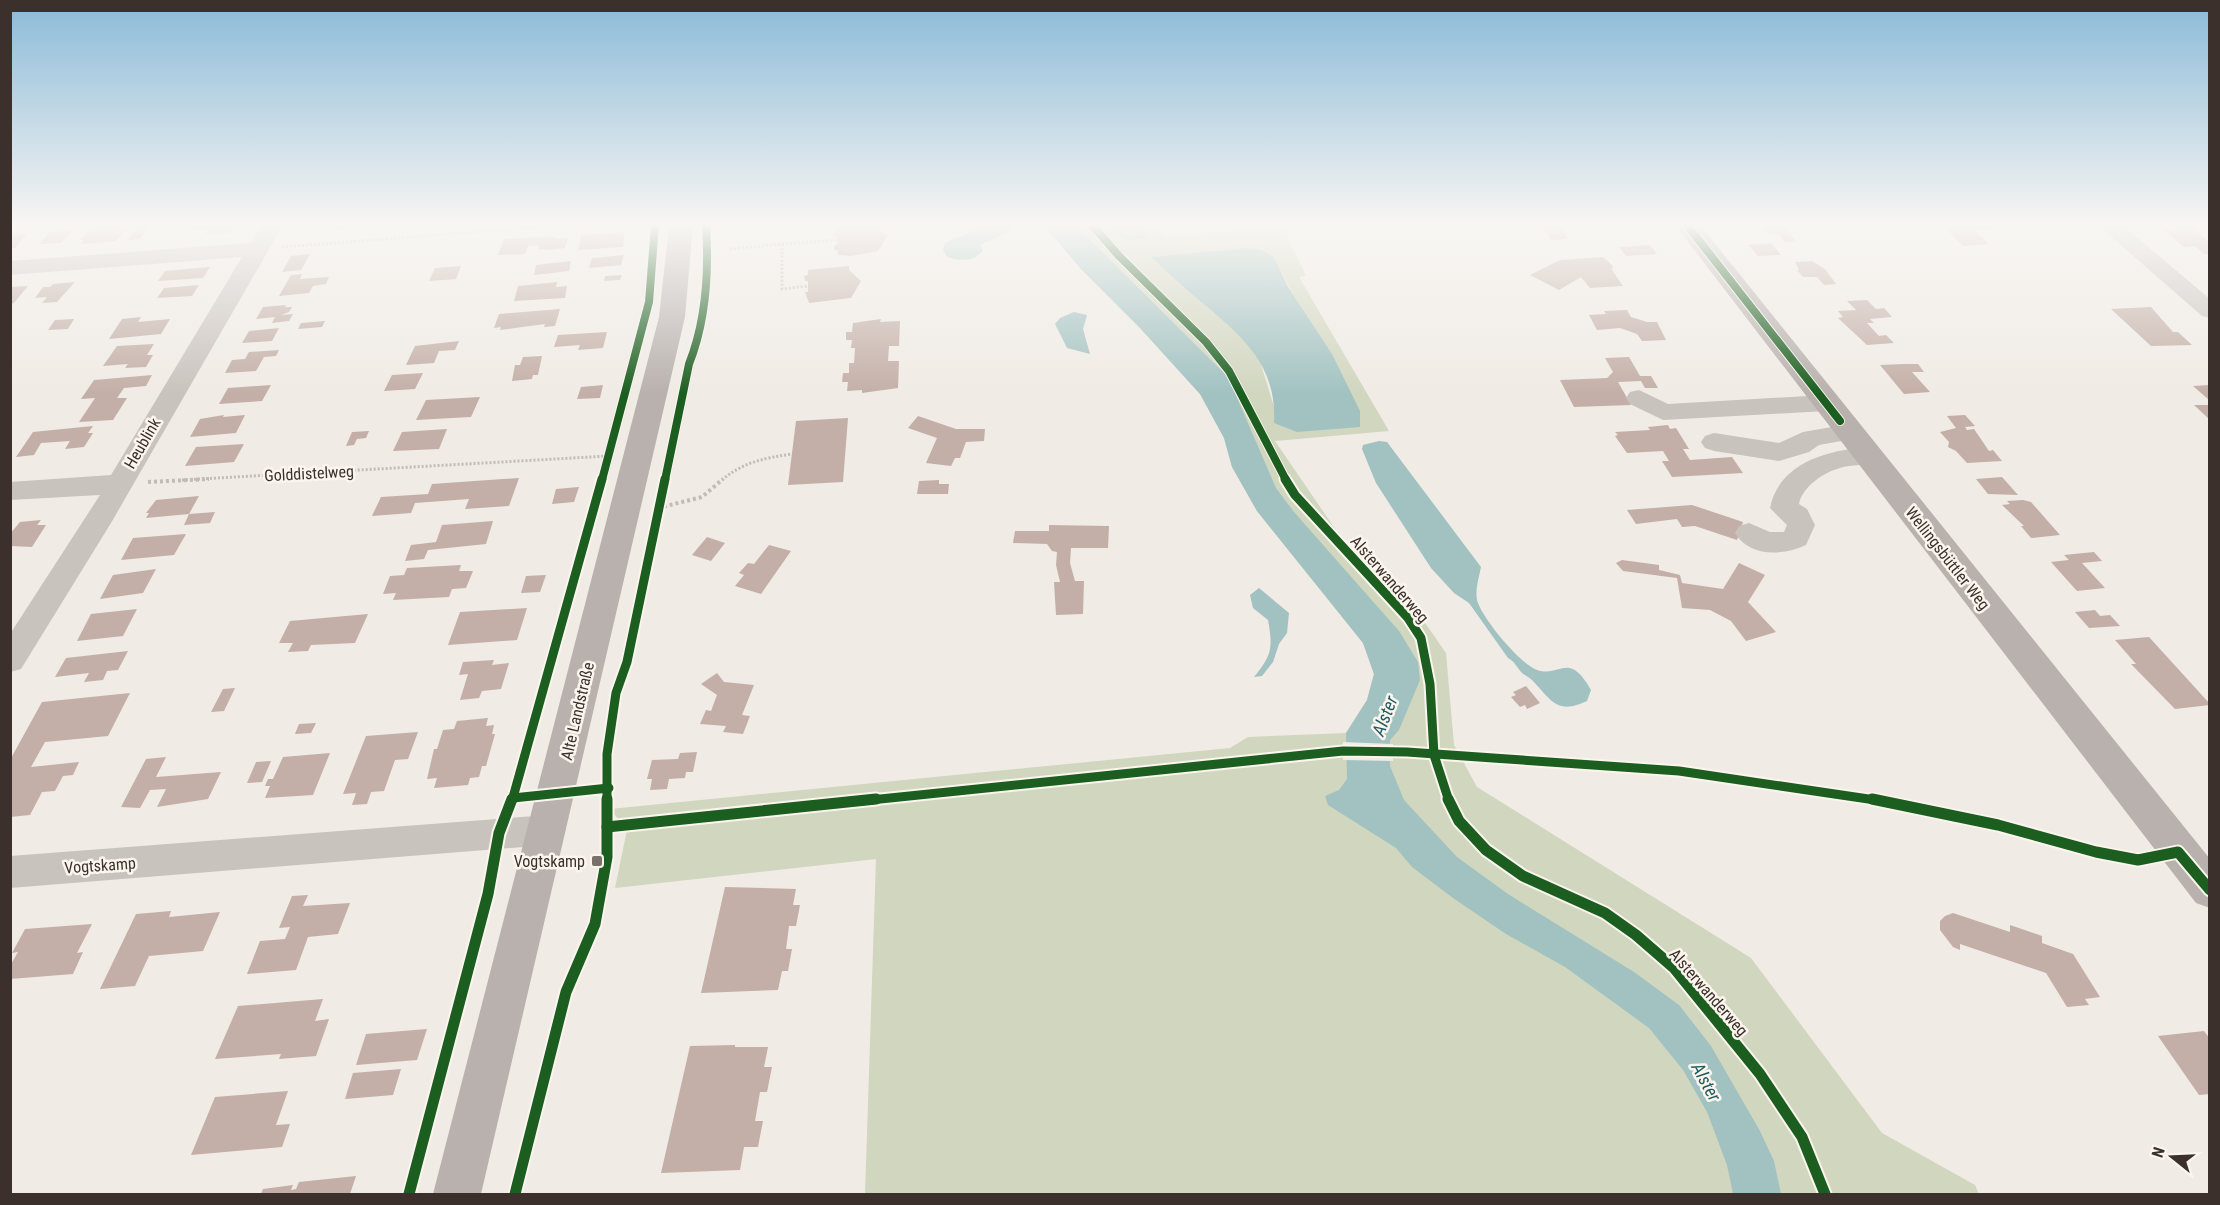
<svg xmlns="http://www.w3.org/2000/svg" width="2220" height="1205" font-family="'Roboto Condensed',sans-serif">
<rect width="100%" height="100%" fill="#f0ebe5"/>
<path fill="#d1d6bf" fill-rule="evenodd" d="M1044,225H1106L1113,233L1148,237L1142,225H1157L1164,237L1282,225L1306,276L1299,277L1389,431L1275,441L1342,539L1407,597L1446,653L1454,745L1477,787L1751,958L1882,1133L1975,1185L1979,1194H865L876,859L615,888L627,830L610,809L1230,748L1248,737L1346,733L1367,700L1374,674L1363,643L1257,511L1232,467L1224,438L1200,394L1140,328L1081,269ZM1245,248L1274,257L1302,313L1332,354L1360,427H1339L1275,410L1259,358L1239,333L1152,257Z"/>
<g fill="#a1c2c1">
<path d="M979,225H1012L1010,232L980,245L983,250C976,262 959,261 947,257L943,250L945,243C957,236 970,235 979,225Z"/>
<path d="M1044,225H1075L1228,377L1276,488L1294,512L1399,631L1418,662L1420,680L1399,730L1390,740V766L1404,800L1457,857L1508,894L1634,972L1679,1005L1711,1046L1760,1131L1774,1161L1781,1194H1733L1727,1165L1707,1112L1683,1070L1649,1028L1565,967L1506,934L1453,898L1412,867L1396,848L1328,805L1325,796L1339,790L1347,779L1346,733L1367,700L1374,674L1363,643L1257,511L1232,467L1224,438L1200,394L1140,328L1081,269Z"/>
<path d="M1106,225H1142L1148,237C1131,243 1118,239 1106,225Z"/>
<path d="M1245,248L1261,250L1274,257L1288,287L1332,354L1360,411V427L1297,432L1274,423C1278,356 1229,327 1185,288C1173,278 1162,267 1151,257Z"/>
<path d="M1074,312L1087,315L1083,329L1090,354L1067,348L1055,324L1060,318Z"/>
<path d="M1379,441L1387,442L1481,567C1479,577 1475,590 1477,600C1481,617 1520,664 1537,670C1561,678 1568,650 1591,690L1587,701C1557,715 1552,701 1532,680C1529,677 1524,675 1521,672C1516,666 1515,662 1508,658L1469,603L1454,593L1431,568L1376,483L1362,449L1363,445Z"/>
<path d="M1259,588L1289,613L1287,633L1279,644L1273,662L1262,676L1254,677C1272,655 1273,648 1268,620L1253,608L1250,595Z"/>
</g>
<path fill="#f0ebe5" d="M1343,742L1393,744V761L1343,760Z"/>
<g fill="#c3afa7">
<path d="M95,225H122L118,231L124,230L116,241L81,244L84,240H80Z"/>
<path d="M139,225H150L140,239L128,240Z"/>
<path d="M197,225H234L232,228H235L229,233L205,235L209,229L193,230Z"/>
<path d="M322,225H346L342,231Z"/>
<path d="M876,225L887,236L878,251L851,256L838,255L837,250H834V245H837V235L833,236L836,226Z"/>
<path d="M1542,225H1559L1568,239L1551,240Z"/>
<path d="M1760,225H1785L1796,242H1785L1778,234L1769,235Z"/>
<path d="M1942,225H2001L2004,228L1974,230L1989,244L1963,246Z"/>
<path d="M2174,225H2197L2201,229H2193L2210,242V254H2204L2195,246L2184,247L2164,230L2179,229Z"/>
<path d="M72,231L61,243L39,244L50,232Z"/>
<path d="M625,232L623,247L578,250L581,235Z"/>
<path d="M27,234L15,248H10V235Z"/>
<path d="M556,237L555,239L568,238L565,248L547,250L538,249L539,245L528,246L525,254L498,255L504,239Z"/>
<path d="M1771,243L1781,255L1758,256L1748,245Z"/>
<path d="M1650,245L1657,254L1626,256L1619,247Z"/>
<path d="M310,254L301,270L282,272L291,256Z"/>
<path d="M624,255L621,265L589,268L592,258Z"/>
<path d="M1603,257L1613,266L1612,270L1623,286L1590,288L1581,277L1559,290L1530,275L1560,260Z"/>
<path d="M571,261L569,271L534,275L536,265Z"/>
<path d="M1812,261L1825,269L1836,284L1824,285L1817,277H1803L1797,270H1799L1795,262Z"/>
<path d="M461,266L456,279L429,281L435,268Z"/>
<path d="M849,266V270L861,281L851,298L809,303L805,292H808V281H805L804,276L808,275V270Z"/>
<path d="M210,267L203,278L158,281L165,271Z"/>
<path d="M302,274L300,279L329,277L326,284L313,286L309,293L279,296L291,275Z"/>
<path d="M622,275L620,280L604,281L605,276Z"/>
<path d="M75,282L57,302L42,303L47,297L35,298L43,287H50L53,284Z"/>
<path d="M557,282L556,287L567,286L565,298L514,301L518,286Z"/>
<path d="M199,285L192,296L157,298L164,288Z"/>
<path d="M28,286L14,303L10,304V287Z"/>
<path d="M1867,300L1876,309L1884,308L1892,317L1870,319L1874,323H1867L1879,336L1886,335L1894,343L1867,345L1838,318L1843,317L1838,311L1856,310L1847,301Z"/>
<path d="M286,305L285,307H292L289,312L281,315L293,314L289,321L272,323L275,317L256,319L263,307Z"/>
<path d="M2151,307L2173,332H2178L2192,345L2151,346L2111,309Z"/>
<path d="M560,309L555,326L544,327L545,324L500,330L501,327L494,328L499,314Z"/>
<path d="M1627,310L1631,317L1647,322H1657L1666,340L1642,341L1637,334L1620,328L1597,330L1589,315L1606,314L1604,311Z"/>
<path d="M141,317L138,322L170,319L161,334L109,339L122,319Z"/>
<path d="M74,319L68,329L48,330L55,320Z"/>
<path d="M881,319L880,322L900,321L899,346H889L888,361H899L898,388L862,393V390L847,391L848,382H842L843,373H849V363H854L855,348H851L852,340H846V332H852L853,323Z"/>
<path d="M325,321L322,327L298,329L301,323Z"/>
<path d="M279,328L272,341L242,343L249,331Z"/>
<path d="M607,332L603,348L578,350L580,345L554,347L558,335Z"/>
<path d="M459,341L455,350L439,351L434,363L406,365L415,346Z"/>
<path d="M154,344L147,355H153L146,367L125,368L128,364L103,366L117,346Z"/>
<path d="M279,350L276,356L264,357L256,371L225,373L232,360L245,359L249,352Z"/>
<path d="M542,356L538,375H533L532,379L512,381L515,365H520L523,357Z"/>
<path d="M1629,357L1640,376H1651L1658,388H1645L1641,381L1618,382L1631,405L1574,407L1560,380L1607,378L1613,372L1605,358Z"/>
<path d="M1905,364H1918L1924,372H1912L1930,392L1904,394L1880,365Z"/>
<path d="M423,373L415,389L384,391L392,375Z"/>
<path d="M152,375L146,386L124,388L117,398H127L113,420L79,422L95,398L81,399L94,380Z"/>
<path d="M271,385L262,401L219,404L228,388Z"/>
<path d="M603,385L600,398L577,399L581,387Z"/>
<path d="M2210,385L2208,399L2193,386Z"/>
<path d="M480,397L471,417L416,420L426,400Z"/>
<path d="M2194,405H2210V420Z"/>
<path d="M224,415L223,417L245,415L236,433L190,437L200,419Z"/>
<path d="M1965,415L1975,426L1965,427L1967,430L1974,429L1989,451L1993,450L2002,461L1967,463L1956,451L1948,447L1949,442L1940,432L1956,428L1947,416Z"/>
<path d="M918,416L956,429H985L984,441L966,442L960,458H955L951,466L926,463L937,438L908,428Z"/>
<path d="M848,418L843,482L788,485L796,421Z"/>
<path d="M1668,425L1670,429L1676,428L1689,449H1683L1690,460L1732,457L1743,473L1672,477L1662,461H1669L1663,451L1627,453L1615,436L1618,435L1615,432L1650,430L1648,427Z"/>
<path d="M93,426L88,433H93L84,447L65,449L70,441L41,443L34,455L16,457L33,432Z"/>
<path d="M447,429L439,449L393,451L402,432Z"/>
<path d="M369,431L366,438L357,439L354,445L346,446L352,432Z"/>
<path d="M244,444L234,462L185,466L196,447Z"/>
<path d="M2002,477L2018,495L1988,494L1976,479Z"/>
<path d="M519,478L509,506L465,509L469,499L415,503L411,513L372,516L381,497L428,494L432,484Z"/>
<path d="M939,480V484H949L948,494H917L919,481Z"/>
<path d="M579,487L574,502L552,504L556,489Z"/>
<path d="M199,496L189,514L146,518L149,513H146L156,500Z"/>
<path d="M2023,500L2031,502L2060,535L2031,538L2021,526H2024L2002,505L2010,504L2007,501Z"/>
<path d="M1692,505L1743,522L1737,540L1695,526L1682,527L1677,519L1636,524L1627,510Z"/>
<path d="M215,512L210,523L184,525L189,514Z"/>
<path d="M41,520L37,525H46L32,547L10,546V534L20,522Z"/>
<path d="M493,521L486,544L428,550L424,559L405,561L411,545L436,542L442,525Z"/>
<path d="M1049,525L1109,526L1108,548H1071L1070,563L1075,581H1084L1083,614L1056,615L1054,582H1060L1056,565L1057,552L1052,551L1047,544L1013,543L1015,531H1049Z"/>
<path d="M186,534L174,555L121,560L133,538Z"/>
<path d="M707,537L725,543L711,561L692,555Z"/>
<path d="M769,545L791,551L761,594L735,586L744,575L739,573L748,563L754,564Z"/>
<path d="M2094,552L2102,561L2082,563L2105,588L2077,591L2051,562L2069,560L2064,555Z"/>
<path d="M1622,560L1659,565V570L1680,575L1682,583L1723,589L1739,563L1765,575L1748,602L1776,632L1746,641L1731,621L1710,610L1682,608L1677,578L1623,571L1616,563Z"/>
<path d="M461,565L459,571H473L466,588L452,589L449,597L393,600L396,593L383,594L390,576L404,575L407,568Z"/>
<path d="M156,569L143,593L100,599L113,575Z"/>
<path d="M546,575L540,592L521,593L526,576Z"/>
<path d="M527,608L517,640L448,645L460,612Z"/>
<path d="M137,609L123,636L77,641L91,614Z"/>
<path d="M2095,610L2100,616L2110,615L2120,626L2089,628L2075,612Z"/>
<path d="M368,614L355,643L311,645L308,651L288,652L293,643H279L290,621Z"/>
<path d="M2149,637L2210,704V705L2175,709L2131,664H2136L2115,640Z"/>
<path d="M128,651L118,670L107,671L103,680L84,682L89,673L55,677L66,658Z"/>
<path d="M494,660L492,665L509,663L501,689L482,691L479,698L460,700L468,674L459,675L463,662Z"/>
<path d="M717,673L724,682L754,685L742,715L750,716L743,734L723,732L726,726L700,724L706,710L711,711L717,695L701,684Z"/>
<path d="M1526,686L1540,703L1527,709L1525,705L1520,707L1511,697L1516,695L1513,692Z"/>
<path d="M235,688L224,711L211,712L223,689Z"/>
<path d="M130,693L108,736L45,742L31,767L79,762L73,775L63,776L55,791L42,792L30,815L10,817V760L42,702Z"/>
<path d="M488,718L486,726L494,725L492,734H495L486,766H482L479,777L470,778L468,785L434,788L437,778L427,779L434,749H437L443,730L454,729L457,721Z"/>
<path d="M316,723L311,733L295,734L299,724Z"/>
<path d="M418,732L408,759L395,760L384,791L371,792L367,804L352,805L356,793L343,794L366,736Z"/>
<path d="M697,752L693,772H686L685,778L669,779L667,789L650,790L652,779H647L652,760L678,759L680,753Z"/>
<path d="M330,753L313,795L265,798L270,786H265L268,779H273L283,757Z"/>
<path d="M166,757L156,777L221,772L208,799L157,807L166,789L150,790L140,808L121,807L146,759Z"/>
<path d="M271,761L262,782L247,783L256,762Z"/>
<path d="M725,887L796,889L793,905H800L796,926H789L786,949H792L788,971H782L778,990L701,993Z"/>
<path d="M308,895L303,906L350,903L338,934L308,937L296,970L247,974L260,941L285,939L290,927L279,928L292,896Z"/>
<path d="M171,911L169,917L220,912L203,951L149,956L135,986L100,989L136,914Z"/>
<path d="M1953,913L2010,932V925L2042,936V943L2073,954L2100,997L2085,999L2089,1005L2067,1007L2046,973L1960,944V950L1953,947L1940,930V921L1945,916Z"/>
<path d="M92,924L77,953L83,952L73,974L10,979V966L18,952L12,953L25,929Z"/>
<path d="M323,999L315,1021L329,1019L316,1056L279,1059L281,1054L215,1059L238,1006Z"/>
<path d="M427,1029L417,1060L356,1065L366,1034Z"/>
<path d="M2204,1031L2210,1039V1094L2199,1095L2158,1036Z"/>
<path d="M735,1045V1047H768L764,1067H772L767,1092H760L755,1121H763L758,1147H744L740,1170L661,1173L690,1046Z"/>
<path d="M401,1069L393,1095L345,1099L353,1073Z"/>
<path d="M288,1091L276,1125L290,1124L282,1147L191,1155L215,1097Z"/>
<path d="M356,1176L350,1194H261L263,1189L293,1185L291,1190L296,1189L299,1182Z"/>
</g>
<g fill="none" stroke-linecap="round" stroke-linejoin="round">
<g stroke="#c2bbb6" stroke-width="3" stroke-dasharray="2 2" stroke-linecap="butt">
<path d="M1092,225L1119,256L1206,342L1229,371L1286,480"/>
<path d="M782,244L837,240"/>
<path d="M282,247L568,225"/>
<path d="M730,249L782,244V289L808,286"/>
<path d="M182,480L608,456"/>
<path d="M722,480C743,462 765,458 792,454"/>
</g>
<g stroke="#c2bbb6" stroke-width="4" stroke-dasharray="3 3" stroke-linecap="butt">
<path d="M1285,479L1295,495L1408,618L1421,638L1430,684L1434,755L1449,801"/>
<path d="M148,482L209,479"/>
<path d="M658,508L702,497L723,479"/>
</g>
<path stroke="#c2bbb6" stroke-width="4.5" stroke-dasharray="4 4" stroke-linecap="butt" d="M1448,799L1459,821L1486,850L1523,876L1605,913L1636,935L1674,968L1760,1074L1802,1137L1825,1194"/>
<g fill="#c9c3be" fill-rule="evenodd">
<path d="M261,225H283L111,523L21,669L10,672V634L100,495L10,500V482L111,475L242,257L10,275V261L251,243Z"/>
<path d="M2098,225H2122L2210,299V318L2202,316Z"/>
<path d="M1639,390L1668,404L1826,395L1835,397L1839,403L1835,409L1826,411L1663,420L1630,404L1626,398L1630,392Z"/>
<path d="M1849,424L1858,426L1862,432L1858,438L1819,445L1809,452L1779,461L1714,451L1705,448L1701,442L1705,436L1714,433L1779,443L1803,432Z"/>
<path d="M1868,447L1877,450L1881,456L1877,462C1865,466 1852,464 1840,468C1824,472 1802,487 1799,504L1807,509L1815,525L1806,545C1783,556 1749,557 1735,533L1739,526L1749,523L1770,532H1784L1787,525L1770,508C1779,462 1829,450 1868,447Z"/>
<path d="M548,815L560,819L566,830L560,841L548,845L10,888V856Z"/>
</g>
<g fill="#b8b1ad" fill-rule="evenodd">
<path d="M669,225H693L685,317L481,1194H433L659,317Z"/>
<path d="M1675,225H1700L2210,859V908L2196,903Z"/>
</g>
<g stroke="#fbf5ee" stroke-width="10">
<g id="cycleway-far2">
<path d="M1092,225L1119,256L1206,342L1229,371L1286,480"/>
<path d="M1687,225L1840,421"/>
<path d="M602,480L649,302L655,225"/>
<path d="M665,480L689,364C706,321 709,270 706,225"/>
</g>
</g>
<g stroke="#fbf5ee" stroke-width="13">
<g id="cycleway-far1">
<path d="M1285,479L1295,495L1408,618L1421,638L1430,684L1434,755L1449,801"/>
<path d="M513,798L609,788"/>
<path d="M512,801L602,479"/>
<path d="M607,801V754L616,693L627,662L665,479"/>
<path d="M861,801L1343,751L1407,752L1679,771L1882,801"/>
</g>
</g>
<g stroke="#fbf5ee" stroke-width="15">
<g id="cycleway">
<path d="M1448,799L1459,821L1486,850L1523,876L1605,913L1636,935L1674,968L1760,1074L1802,1137L1825,1194"/>
<path d="M1872,799L1998,825L2096,852L2138,860L2178,852L2210,890"/>
<path d="M607,827L876,799"/>
<path d="M409,1194L488,894L499,833L512,799"/>
<path d="M515,1194L566,992L595,924L607,857V799"/>
</g>
</g>
<use href="#cycleway-far2" stroke="#1b5e20" stroke-width="8"/>
<use href="#cycleway-far1" stroke="#1b5e20" stroke-width="9"/>
<use href="#cycleway" stroke="#1b5e20" stroke-width="11"/>
</g>
<linearGradient id="sky" x2="0" y2="1"><stop stop-color="#8bbad8"/><stop offset="0.57" stop-color="#f8f6f3"/><stop offset="1" stop-color="#f8f6f3" stop-opacity="0"/></linearGradient>
<rect width="2220" height="394" fill="url(#sky)"/>
<rect fill="#7a716c" stroke="#fbf5ee" stroke-width="2" x="591" y="855" width="12" height="12" rx="3"/>
<g text-anchor="middle" stroke-width="5" stroke-linejoin="round" paint-order="stroke">
<g font-size="16" fill="#3b302b" stroke="#fbf5ee">
<text transform="translate(142 443) rotate(-60)" y="6">Heublink</text>
<text transform="translate(309 473) rotate(-3)" y="6">Golddistelweg</text>
<text transform="translate(1948 558) rotate(52)" y="6">Wellingsbüttler Weg</text>
<text transform="translate(1390 579) rotate(49)" y="6">Alsterwanderweg</text>
<text transform="translate(577 711) rotate(-77)" y="6">Alte Landstraße</text>
<text transform="translate(100 865) rotate(-4)" y="6">Vogtskamp</text>
<text transform="translate(1709 992) rotate(49)" y="6">Alsterwanderweg</text>
</g>
<g font-size="16" fill="#3b302b" stroke="#fbf5ee" text-anchor="end">
<text x="585" y="867">Vogtskamp</text>
</g>
<g font-size="18" font-style="italic" fill="#1f5a5e" stroke="#fbf5ee">
<text transform="translate(1385 716) rotate(-69)" y="6">Alster</text>
<text transform="translate(1706 1082) rotate(61)" y="6">Alster</text>
</g>
</g>
<rect width="2220" height="1205" fill="none" stroke="#3b302b" stroke-width="24"/>
<g transform="translate(2172 1157) rotate(288)" stroke="#fbf5ee" stroke-width="4.5" paint-order="stroke">
<path d="M0-4.5L10 22L0 15L-10 22Z" fill="#3b302b"/>
<text y="-9" font-size="16" font-weight="bold" text-anchor="middle" fill="#3b302b">N</text>
</g>
</svg>
